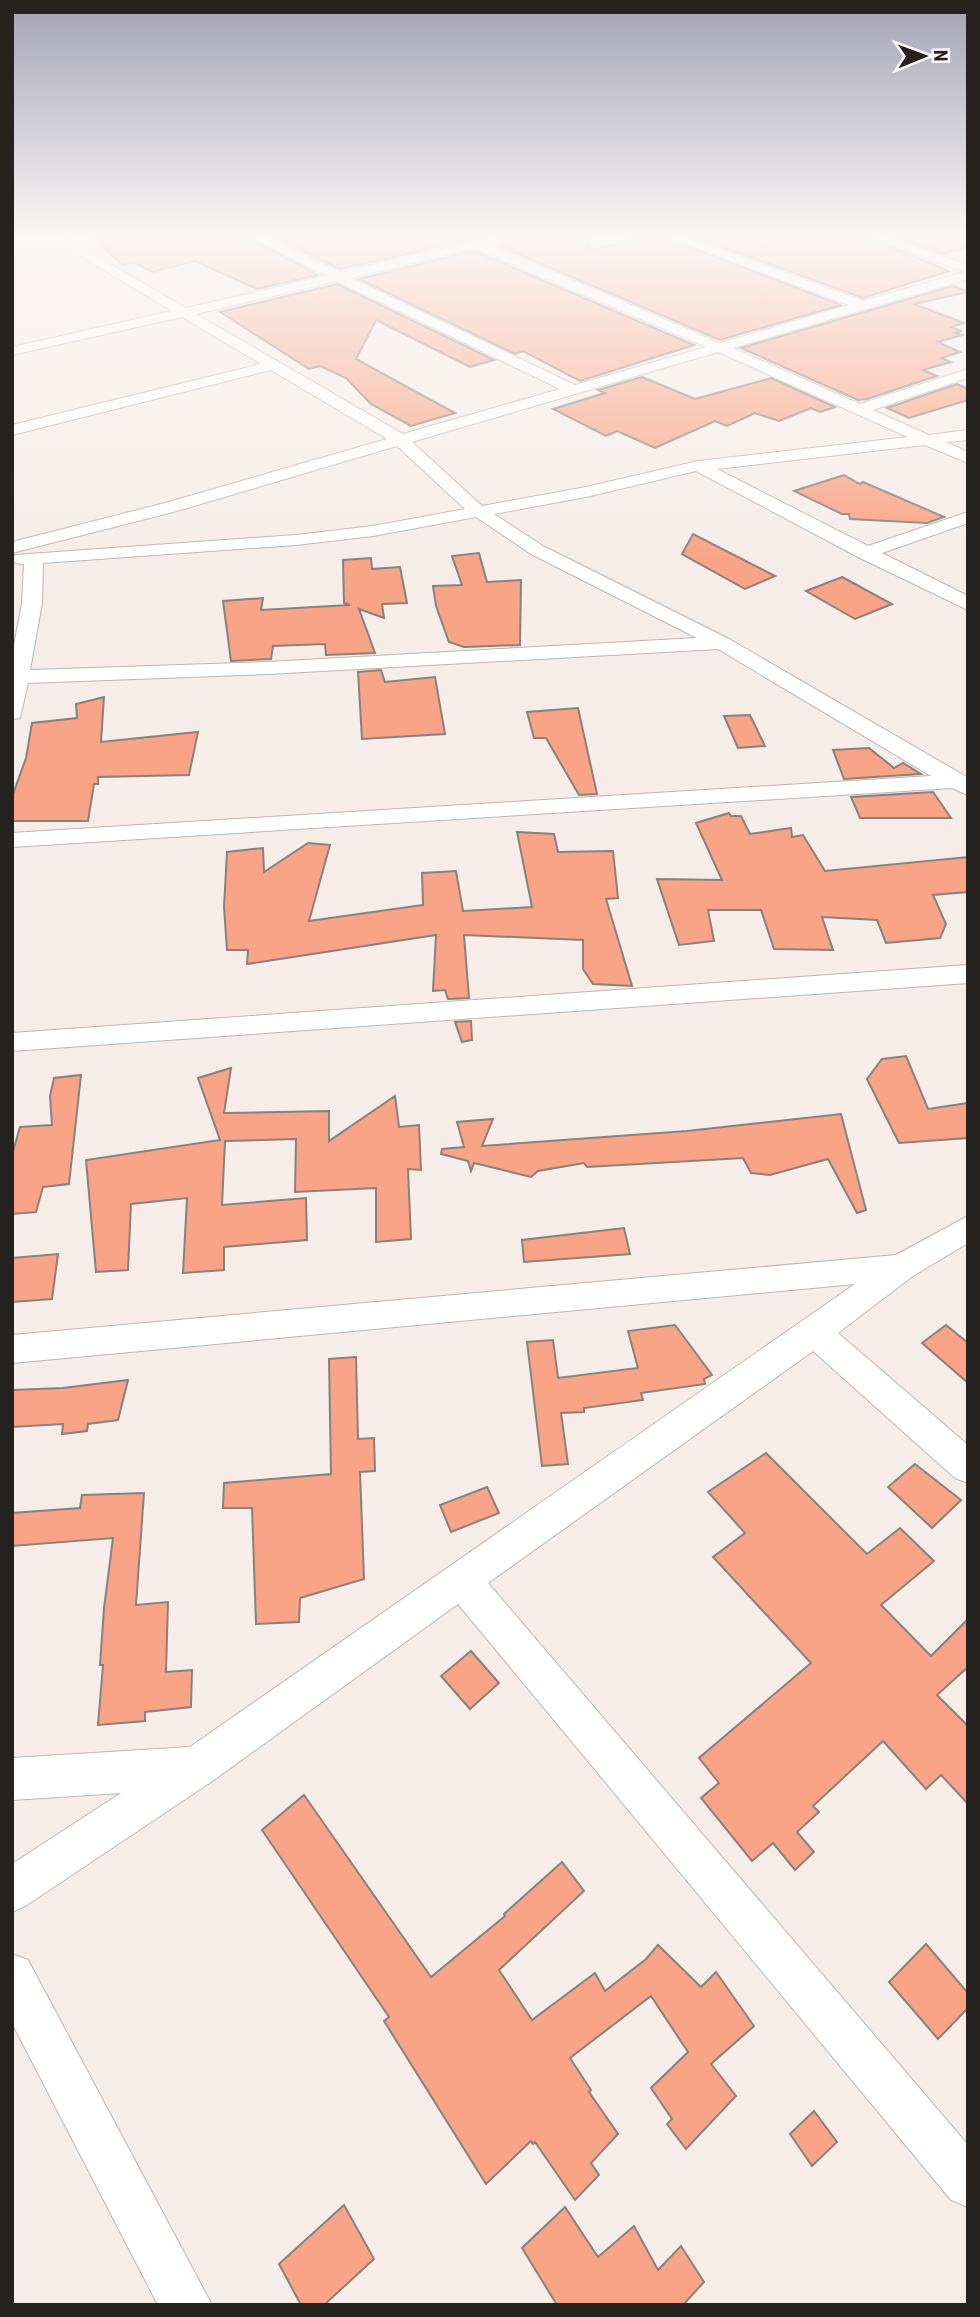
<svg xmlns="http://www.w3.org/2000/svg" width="980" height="2317" font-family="'Roboto Condensed',sans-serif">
<rect width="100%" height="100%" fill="#f6ede9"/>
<g fill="#f9a486" stroke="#89817e" stroke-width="2">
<path d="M92,236H245L318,275L257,289L195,261L152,272L133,262L122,265Z"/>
<path d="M272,236H486L340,269Z"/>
<path d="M502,236H588L589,251L647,236H662L841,305L720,340L497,245L501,244Z"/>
<path d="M692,236H865L949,271L863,298Z"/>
<path d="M895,236H968V247L944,254Z"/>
<path d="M474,251L694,345L580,381L523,351L515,354L359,279Z"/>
<path d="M337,284L494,360L470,367L376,320L356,359L455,413L411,426L371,404L346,378L320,366L309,369L220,312Z"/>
<path d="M953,286L968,292L914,304L964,323L951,327L961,331L955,333L962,335L938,342L960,352L941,358L951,362L923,370L937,376L867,399L858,400L741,348Z"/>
<path d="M642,377L695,399L771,378L835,407L820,412L811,408L779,421L755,413L727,426L715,421L655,448L617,431L606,436L553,409L605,393L598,390Z"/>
<path d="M957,384L968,389V400L909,418L887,408Z"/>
<path d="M844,475L860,484L863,482L944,517L927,523L850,519L849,514H842L794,491Z"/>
<path d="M693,534L775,576L745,589L682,554Z"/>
<path d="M479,553L487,582L521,580L520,645L464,647L449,642L436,606L433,586L462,585L452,556Z"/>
<path d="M371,558L372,569L400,567L407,603L382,604L384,618L359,609L375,653L326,655L325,644L273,646L271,659L231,661L223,601L263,598L261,610L350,605L344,603L343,560Z"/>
<path d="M842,577L892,604L855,619L806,591Z"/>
<path d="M381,670L385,682L435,677L445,734L362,739L358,672Z"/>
<path d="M104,697L101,742L198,732L189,775L98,777V784H94L88,821H12V797L26,758L32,723L77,718L76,704Z"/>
<path d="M578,708L597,794L579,795L546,738H534L527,712Z"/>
<path d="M750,715L765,746L738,748L724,716Z"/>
<path d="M869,748L894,768L903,763L921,774L844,779L833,750Z"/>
<path d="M933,792L951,818H860L851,797Z"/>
<path d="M729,813L731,816H741L750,834L791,828L792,837L803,835L825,871L968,857V892L933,895L946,924L940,938L886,943L877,920L822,917L833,950L774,949L761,910H708L714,941L679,945L657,879L722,880L696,823Z"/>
<path d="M517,832L554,834L558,852L613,851L618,898L606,899L632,986L593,984L583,969V940L464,935L469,998L448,999L445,990L433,991L436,935L247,964L248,950H227L224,907L227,852L263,848L264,872L308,843L330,845L309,921L423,905L422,873L456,871L463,911L532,907Z"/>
<path d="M471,1021L472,1040L462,1042L455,1022Z"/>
<path d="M906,1056L928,1109L968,1103V1138L899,1143L867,1079L882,1059Z"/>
<path d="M231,1068L224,1113L329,1111V1141L395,1096L399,1127L419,1125L421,1170L408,1169L411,1239L376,1242V1188L295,1192L296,1139L225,1141L222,1205L306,1198L307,1240L224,1247V1270L183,1273L187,1198L131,1204L128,1270L96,1272L86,1160L220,1140L198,1078Z"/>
<path d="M81,1075L69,1184L43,1187L36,1212L12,1214V1155L20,1127L52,1125L50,1096L54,1078Z"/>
<path d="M841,1114L866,1210L857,1213L828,1159L770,1175L751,1173L743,1158L587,1167L584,1163L538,1171L531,1177L474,1163L471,1171L468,1161L441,1154L442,1149L464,1147L457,1122L493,1119L482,1146L687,1131Z"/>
<path d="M624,1228L630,1254L524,1262L522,1240Z"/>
<path d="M58,1254L52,1299L12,1302V1258Z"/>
<path d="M675,1325L712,1375L704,1379L705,1384L641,1393L643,1400L584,1408V1412L561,1413L568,1464L542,1466L527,1342L553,1340L558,1378L638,1368L628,1331Z"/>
<path d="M946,1325L968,1343V1383L922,1343Z"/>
<path d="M356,1357L358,1439L374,1438L375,1471L360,1472L364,1579L300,1598L299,1622L256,1624L252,1508H223L224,1483L331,1474L329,1359Z"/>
<path d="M128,1380L118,1420L88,1424L87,1431L62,1434L63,1424L12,1427V1390L63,1388Z"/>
<path d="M766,1453L867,1554L900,1528L934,1561L881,1605L931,1656L968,1619V1667L937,1695L968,1726V1804L941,1775L926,1789L883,1741L813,1806L819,1812L797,1832L814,1852L795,1870L773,1843L752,1861L701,1798L719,1783L699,1758L811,1663L713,1557L745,1533L708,1492Z"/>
<path d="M915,1464L961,1500L932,1528L888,1487Z"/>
<path d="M487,1487L499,1513L451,1532L440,1505Z"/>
<path d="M144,1493L136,1605L168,1602L166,1672L192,1670L191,1707L145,1712V1721L98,1725L103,1665H100L104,1608L113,1538L12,1546V1513L80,1508L82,1495Z"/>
<path d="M471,1651L499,1683L470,1709L441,1676Z"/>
<path d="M304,1795L431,1977L505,1916L504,1914L562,1862L584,1891L499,1970L532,2020L595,1973L605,1991L646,1959L658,1945L701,1987L716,1972L754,2026L711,2064L736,2096L686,2149L667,2124L672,2119L651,2088L688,2052L651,1996L570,2058L591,2090L589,2092L618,2134L591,2163L599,2175L575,2200L535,2142L533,2144L531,2141L486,2184L384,2021L389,2017L262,1830Z"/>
<path d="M926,1944L968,1993V2008L938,2039L889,1982Z"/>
<path d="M814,2111L837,2142L812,2166L790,2134Z"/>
<path d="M344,2205L374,2259L324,2305H301L279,2264Z"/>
<path d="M565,2207L598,2257L634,2226L658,2270L681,2246L704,2282L683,2305H557L522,2248Z"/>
</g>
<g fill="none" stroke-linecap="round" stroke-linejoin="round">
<g stroke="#beb5b2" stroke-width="2">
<g id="minor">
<path d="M47,236H62L186,308L326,276L248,236H265L340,272L499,236V242L488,244L720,343L849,305L664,236H683L863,301L964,272L867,236H886L968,265V279L733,348L860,404L968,369V378L873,410L929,435L968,430V440L946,442L968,452V463L925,445L717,469L868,546L968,512V523L882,553L968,596V610L858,557L696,471L586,497L494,514L543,546L729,639L965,776L968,778V795L952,788L12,847V833L931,776L718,649L268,674L28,683L20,718L12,719V656L22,603L24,564L15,563L13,559L15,555L296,535L373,526L465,509L397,446L177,511L12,553V542L165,503L387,439L271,370L12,435V425L261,364L182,317L12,355V347L172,311ZM474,248L706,347L575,385L351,278ZM337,281L560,389L403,434L196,314ZM718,352L908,437L698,461L586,487L482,506L412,442ZM476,517L531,554L697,638L268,662L30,670L42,603L43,563L296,545L373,536Z"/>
<path d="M968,965V983L12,1051V1033Z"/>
<path d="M968,1216V1243L913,1276L838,1333L968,1445V1483L955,1478L813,1351L488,1583L968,2145V2207L951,2200L458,1604L211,1782L27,1905L12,1912V1864L121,1793L12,1800V1758L190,1747L855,1284L12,1363V1335L896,1255Z"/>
<path d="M12,1954L28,1960L212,2305H158L12,2023Z"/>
</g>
</g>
<use href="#minor" fill="#fff" fill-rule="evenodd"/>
</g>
<linearGradient id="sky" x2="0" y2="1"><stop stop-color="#a3a3b6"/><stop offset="0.42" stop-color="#fbf7f5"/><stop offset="1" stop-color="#fbf7f5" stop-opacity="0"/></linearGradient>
<rect width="980" height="561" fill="url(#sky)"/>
<rect width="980" height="2317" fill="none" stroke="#252220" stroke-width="28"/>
<g transform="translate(924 56) rotate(89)" stroke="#fffbfa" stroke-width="5" paint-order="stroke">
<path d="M0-5L12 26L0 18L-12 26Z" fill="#252220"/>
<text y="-10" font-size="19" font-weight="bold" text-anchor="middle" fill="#252220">N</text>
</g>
</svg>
